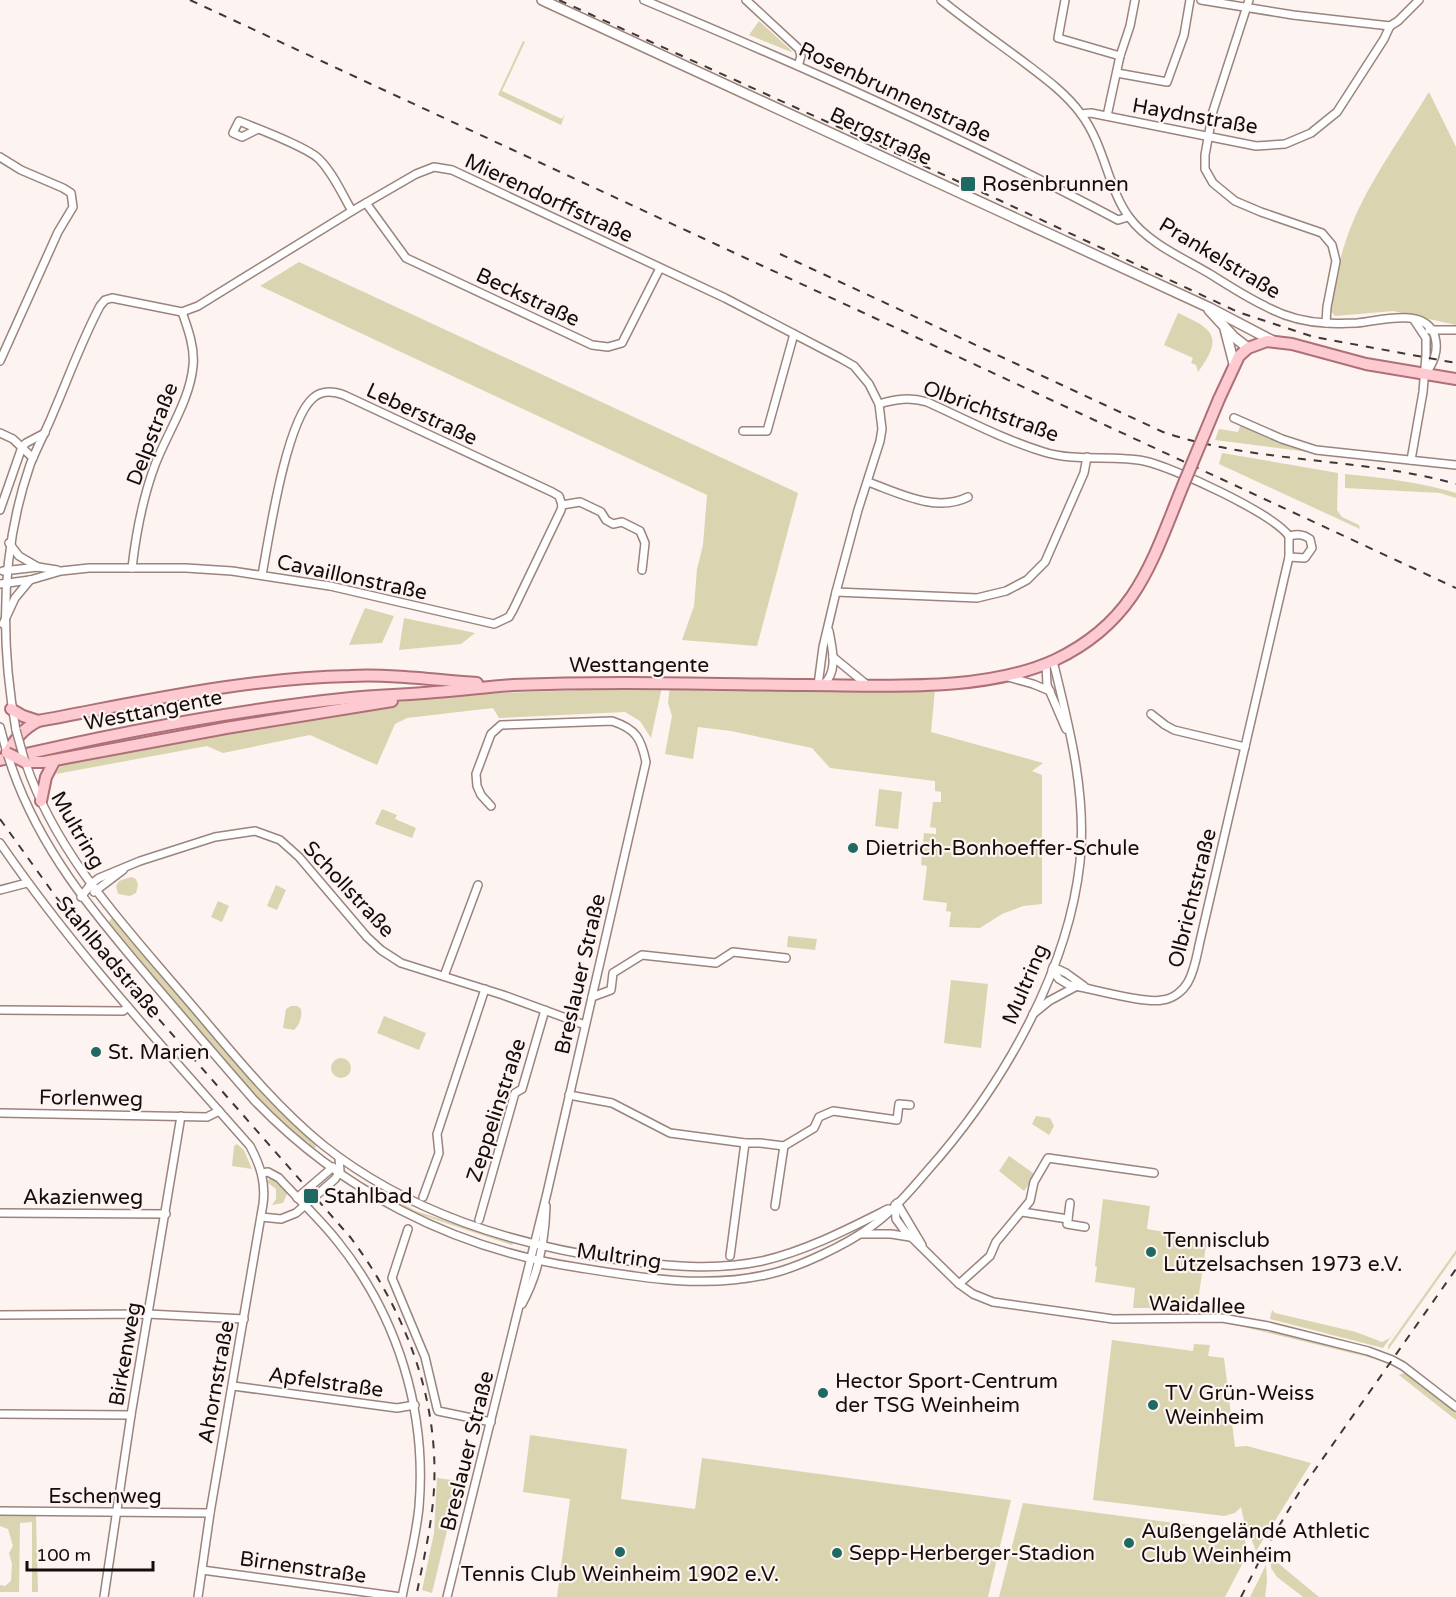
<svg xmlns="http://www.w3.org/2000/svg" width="1456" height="1597" font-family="'Varela Round',sans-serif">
<rect width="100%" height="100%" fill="#fdf3f0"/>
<g fill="#dbd4b0">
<path d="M759,21L792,51L791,52L749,35Z"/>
<path d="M523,41L525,42L502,91L562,119L565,114L561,125L498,95Z"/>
<path d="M1429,92L1456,147V325L1393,311L1335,316L1329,309C1335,280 1341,251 1352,224C1370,180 1404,133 1429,92Z"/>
<path d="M299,262L798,493L757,646L682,640L694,606L697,569L703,545L707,495L260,286Z"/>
<path d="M1178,313C1214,329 1224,337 1198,372L1196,365L1191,363L1193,358L1164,345Z"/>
<path d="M1240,426L1246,427L1316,453L1215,440L1219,429L1238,432Z"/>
<path d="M1222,453L1338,473L1337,510L1342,517L1359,525L1360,529L1219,464Z"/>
<path d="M1345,474C1383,478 1420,482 1456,493V498L1440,493L1345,488Z"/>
<path d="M365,608L394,616L382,643L349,645Z"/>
<path d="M404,618L475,633L461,644L399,650Z"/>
<path d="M670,686L868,691L935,690L931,732L1043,763L1032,771L1042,775V904L1023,906L1002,914L980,928L949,927L951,912L946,911L947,903L923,900L927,866L921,865L924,833L936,834V828L930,827L933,802H941V792L935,791V781L830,768L812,748L731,731L698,727L693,759L665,754L672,716L668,703Z"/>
<path d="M662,687L651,738L640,721L625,712L499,718L493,708L407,718L395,724L377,765L310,735L223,753L207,746L56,774L63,761L399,702L476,694Z"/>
<path d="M879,789L902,792L898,829L875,826Z"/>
<path d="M382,809L397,815L395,819L416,828L412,838L375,824Z"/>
<path d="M131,877L136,879L138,885L136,893L130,896L118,894L116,886L119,881Z"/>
<path d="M276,885L286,890L277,910L267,906Z"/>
<path d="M218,901L229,906L222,922L211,917Z"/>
<path d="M112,918L265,1097L317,1145L313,1150L260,1101L108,923Z"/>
<path d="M788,936L817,939L815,950L787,947Z"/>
<path d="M951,980L988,984L981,1048L944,1043Z"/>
<path d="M291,1006H297L301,1009C302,1018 300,1024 294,1030L283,1028L286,1009Z"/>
<path d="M384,1016L426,1033L419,1050L377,1033Z"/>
<circle cx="341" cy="1068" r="10"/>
<path d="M1036,1116L1050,1118L1054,1126L1049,1135L1032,1124Z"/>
<path d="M237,1144L244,1150L252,1169L232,1166L234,1146Z"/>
<path d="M1009,1156L1036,1175L1024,1191L999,1171Z"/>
<path d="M271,1176L288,1192L283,1203L272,1205L276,1199V1189L267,1182Z"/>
<path d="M362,1182L416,1211L513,1243L512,1245L415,1213L361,1184Z"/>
<path d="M1103,1199L1150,1206L1147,1229L1207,1239L1197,1308H1133L1135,1288L1095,1282L1097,1267L1095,1266Z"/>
<path d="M1456,1250V1254L1388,1350V1346Z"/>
<path d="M1272,1310L1275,1313L1356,1332L1382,1342L1390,1338L1405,1318L1383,1348L1270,1319Z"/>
<path d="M1238,1324L1371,1356L1372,1358L1240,1326Z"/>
<path d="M1112,1340L1193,1351L1194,1344L1210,1345L1208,1356L1224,1358L1235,1447L1247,1446L1311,1463L1256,1551L1244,1521L1241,1507L1235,1513L1224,1516L1093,1500Z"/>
<path d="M1407,1372L1456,1411V1420L1399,1375Z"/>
<path d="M530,1435L627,1449L621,1499L695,1509L702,1458L1011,1500L988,1597H557L570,1499L523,1492Z"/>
<path d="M437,1478L459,1481L432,1593L422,1590L434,1533Z"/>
<path d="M1023,1503L1243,1532L1248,1553L1225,1597H999Z"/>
<path d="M0,1516H36L38,1592H32V1522L20,1523L19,1592H0V1585L5,1586L11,1581L12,1564L9,1553L13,1546L8,1529L0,1526Z"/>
<path d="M1271,1559H1273L1319,1597H1303L1277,1577L1271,1568Z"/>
<path d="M1266,1565L1267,1581L1265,1597H1250Z"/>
</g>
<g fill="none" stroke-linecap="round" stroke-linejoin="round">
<g stroke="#9a847d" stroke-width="10">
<g id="street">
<path d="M644,0C804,67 964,138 1118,220L1128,217"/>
<path d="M746,0L799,49L801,56L798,66"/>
<path d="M941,0C967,21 994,40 1021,60C1042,76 1065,92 1081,114C1105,146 1108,189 1129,217C1148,243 1183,258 1210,274C1228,285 1246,297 1265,306C1283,316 1305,322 1326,323C1336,324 1347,323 1357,323C1380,321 1426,306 1435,337C1439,352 1433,363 1425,375"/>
<path d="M1065,0L1058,38L1120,56"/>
<path d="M1201,0L1293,15L1390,26"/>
<path d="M1249,0L1213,111L1205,155V169L1213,183L1235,201L1261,212L1322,233L1332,245L1336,261L1327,307L1326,323"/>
<path d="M1390,26L1398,21L1419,0"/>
<path d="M1117,73L1167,82L1184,35L1190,0"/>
<path d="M1081,114L1091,113L1256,146L1285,144L1311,133L1337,112L1384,39L1390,26"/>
<path d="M1107,116L1120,56L1130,26L1135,0"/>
<path d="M258,129L242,137L233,133L239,121C258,129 307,147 319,159C333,173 342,194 352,211"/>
<path d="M0,157L21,170L63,188L71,193L73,207L58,232L0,361"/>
<path d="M366,203L406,258L592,345L608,347L622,343L660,268"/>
<path d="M1429,330H1456"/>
<path d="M879,404C896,399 910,397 927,402C965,419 1004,440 1044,452C1076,462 1112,455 1144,461C1173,467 1272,513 1289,536V557L1200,941C1197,954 1195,970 1188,982C1183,991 1173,999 1162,1000C1144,1004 1091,988 1069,985L1059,979L1052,970"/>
<path d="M1234,418L1282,439L1316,450L1456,465"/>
<path d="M743,431H767L794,334"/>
<path d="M0,433L13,439L33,458"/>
<path d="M1411,460L1423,392L1426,355V338L1414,320"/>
<path d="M868,482C899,493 936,513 968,497"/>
<path d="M562,505L580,502L601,512L606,520L613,524L622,522L640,531L645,543L642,570"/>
<path d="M0,510L22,447L26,443L45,433"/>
<path d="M9,543L19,556L38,567"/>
<path d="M1289,557L1305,558L1312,548L1310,539C1303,534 1298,534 1289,536"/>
<path d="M132,568C136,533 143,497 155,465C167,433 190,400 193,366C195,348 188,329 182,312"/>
<path d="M3,571L38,567L57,570"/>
<path d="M262,575C269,537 286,421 313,398C322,390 333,391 344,395L552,492L559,496L562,505"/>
<path d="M0,584L30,580L61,571L89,568H186L232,571L330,586L494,624L509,617L513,610L561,510L562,505"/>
<path d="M836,592L977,598L1006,591L1027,580L1045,562L1084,473L1087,457"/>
<path d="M3,624L15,598L30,580"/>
<path d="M833,657L866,684"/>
<path d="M1046,664L1047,685L1066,729"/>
<path d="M1008,677L1033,684L1050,691"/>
<path d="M823,685C839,671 832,649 829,631"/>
<path d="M1151,714L1165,725L1174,730L1245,747"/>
<path d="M0,727L7,753"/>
<path d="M16,730C0,641 0,552 30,465C37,447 47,429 54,411C69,376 82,340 100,306L105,300L112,298L182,312L198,306L352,211L416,174L434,167L452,170L725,298L840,358L854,366L869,384L879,404L882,429L880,441L858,510L836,592L823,647L818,685"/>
<path d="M26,764C56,852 119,920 178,989C225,1043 268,1100 323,1145C409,1213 513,1245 620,1260C668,1266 714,1271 762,1261C806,1251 848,1229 888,1209"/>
<path d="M12,768C41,851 93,912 149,978C184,1019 219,1060 254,1100C340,1190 452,1248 575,1267C637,1277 702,1289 765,1275C796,1269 846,1245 872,1226C893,1211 911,1190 928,1170C1001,1088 1068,973 1080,862C1087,794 1069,726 1053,661"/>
<path d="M0,843C74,951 163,1047 250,1146C260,1165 266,1182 263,1204L210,1513L198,1597"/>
<path d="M0,890L27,883"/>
<path d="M94,892L123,870"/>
<path d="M81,897L91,884L99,878L140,861L215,837L255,831L280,840L299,857L367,937L381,950L401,963L503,995L585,1025"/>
<path d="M1053,967L1066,973L1084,986"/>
<path d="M444,976L478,885"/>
<path d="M592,997L611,990L613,973L642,955L716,963L733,952L786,958"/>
<path d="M0,1010L123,1011L128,1007"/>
<path d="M1033,1014L1049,1001L1077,986"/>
<path d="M569,1095L612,1103L670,1133L745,1143H760L784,1146L814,1128L819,1117L833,1111L897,1120L899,1104L910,1105"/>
<path d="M0,1113L207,1117L219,1111"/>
<path d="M262,1173L268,1172L279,1178C298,1199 320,1219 338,1242C398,1317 427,1412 419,1507C416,1537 408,1567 402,1597"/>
<path d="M423,1197L439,1153L437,1134L485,989"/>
<path d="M297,1198L333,1167"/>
<path d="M897,1203L922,1245"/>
<path d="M895,1205L896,1219L904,1230L959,1284L973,1294L993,1302L1113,1319L1222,1318L1268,1326L1368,1351L1392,1360L1403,1366L1456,1407"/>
<path d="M775,1206L784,1146"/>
<path d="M1022,1212L1068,1219L1067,1224L1085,1227"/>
<path d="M0,1213L166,1214"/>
<path d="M261,1217L281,1219L296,1213L335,1179L340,1171L339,1158"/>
<path d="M1068,1219L1070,1203"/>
<path d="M479,1220L515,1093L522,1089L545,1010"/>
<path d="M408,1229L392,1278L425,1357L437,1408L438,1411L491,1422"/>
<path d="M861,1234H891L910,1237"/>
<path d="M730,1256L745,1143"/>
<path d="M959,1284L990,1256L996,1242L1030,1201L1034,1182L1048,1158L1154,1173"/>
<path d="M522,1304C539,1273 545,1241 546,1206"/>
<path d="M0,1315L148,1314L244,1319"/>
<path d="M233,1386L397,1408L415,1405"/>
<path d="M0,1414L131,1415"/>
<path d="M0,1511L210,1513"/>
<path d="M202,1570L401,1597"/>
<path d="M104,1597L131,1415L181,1116"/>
<path d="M447,1597L547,1193L646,762C641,738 636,729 612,721L501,725L491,734L476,774L477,786L481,795L491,806"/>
</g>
</g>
<g stroke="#9a847d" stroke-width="12">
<g id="secondary">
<path d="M542,0L1210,308L1273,341"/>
<path d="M1209,310L1234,337L1248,348"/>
<path d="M1225,329L1234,364"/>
</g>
</g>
<g stroke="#ac7178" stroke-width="14">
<g id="primary">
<path d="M1219,399L1239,356L1248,348L1267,341L1292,344L1366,364L1456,379"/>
<path d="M11,709L23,716L38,721"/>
<path d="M7,753C16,738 23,729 38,721C141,702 245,678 350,676C392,674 435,680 477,683"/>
<path d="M0,760C115,733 233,710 351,698C379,695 407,695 435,692C461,690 487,687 513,685C610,681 708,684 805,685C882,685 983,693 1055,660C1137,621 1152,561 1184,483"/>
<path d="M25,762H44L226,728L392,701"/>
<path d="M41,801L46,777L55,760"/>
</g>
</g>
<use href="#street" stroke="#fff" stroke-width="7"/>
<use href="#secondary" stroke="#fff" stroke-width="9"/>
<use href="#primary" stroke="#fecad1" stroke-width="10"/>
<g stroke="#403735" stroke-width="2" stroke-dasharray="8 8" stroke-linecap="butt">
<path d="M190,0L1456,588"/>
<path d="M559,0L999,200L1238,312L1314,337L1456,363"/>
<path d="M780,254L1163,432C1258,464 1361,457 1456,484"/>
<path d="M0,819L56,897L99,951L351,1238C405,1311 439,1398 434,1489C432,1525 423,1562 416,1597"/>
<path d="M1241,1597L1267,1546L1300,1491L1456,1269"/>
</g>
<g stroke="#9a847d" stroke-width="10" stroke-linecap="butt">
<g id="street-bridge">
<path d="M16,730L25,762"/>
<path d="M7,753L12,768"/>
</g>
</g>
<g stroke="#ac7178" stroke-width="14" stroke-linecap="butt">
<g id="primary-bridge">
<path d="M1184,483L1219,399"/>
<path d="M7,753L25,762"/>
</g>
</g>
<use href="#street-bridge" stroke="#fff" stroke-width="7"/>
<use href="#primary-bridge" stroke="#fecad1" stroke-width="10"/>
</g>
<g fill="#1f6962" stroke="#fdf3f0" stroke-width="2">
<rect x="960" y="176" width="16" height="16" rx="3"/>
<circle cx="853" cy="848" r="6"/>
<circle cx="96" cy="1052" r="6"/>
<rect x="303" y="1188" width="16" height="16" rx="3"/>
<circle cx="1151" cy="1252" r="6"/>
<circle cx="823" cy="1393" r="6"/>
<circle cx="1153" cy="1405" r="6"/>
<circle cx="1129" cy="1543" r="6"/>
<circle cx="620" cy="1552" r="6"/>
<circle cx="837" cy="1553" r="6"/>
</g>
<g text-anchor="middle" stroke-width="4.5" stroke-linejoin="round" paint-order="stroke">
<g font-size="21" fill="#150d0b" stroke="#fdf3f0">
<text transform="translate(895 92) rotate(25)" y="7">Rosenbrunnenstraße</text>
<text transform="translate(1195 116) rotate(10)" y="7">Haydnstraße</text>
<text transform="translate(881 136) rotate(25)" y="7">Bergstraße</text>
<text transform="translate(549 198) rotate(25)" y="7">Mierendorffstraße</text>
<text transform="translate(1220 258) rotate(31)" y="7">Prankelstraße</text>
<text transform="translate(528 297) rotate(25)" y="7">Beckstraße</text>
<text transform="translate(991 411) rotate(20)" y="7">Olbrichtstraße</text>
<text transform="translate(422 414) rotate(25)" y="7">Leberstraße</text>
<text transform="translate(152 434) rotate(-69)" y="7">Delpstraße</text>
<text transform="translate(352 577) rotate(12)" y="7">Cavaillonstraße</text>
<text x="639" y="672">Westtangente</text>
<text transform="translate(153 710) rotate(-11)" y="7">Westtangente</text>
<text transform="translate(78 830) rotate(60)" y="7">Multring</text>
<text transform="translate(349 889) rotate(47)" y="7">Schollstraße</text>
<text transform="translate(1192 898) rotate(-76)" y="7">Olbrichtstraße</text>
<text transform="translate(109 957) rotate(50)" y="7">Stahlbadstraße</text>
<text transform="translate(580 974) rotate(-77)" y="7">Breslauer Straße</text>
<text transform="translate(1025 984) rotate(-67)" y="7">Multring</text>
<text transform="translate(91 1098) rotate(1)" y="7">Forlenweg</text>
<text transform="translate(496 1110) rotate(-72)" y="7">Zeppelinstraße</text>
<text x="83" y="1204">Akazienweg</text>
<text transform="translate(619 1256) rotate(8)" y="7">Multring</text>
<text transform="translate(1197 1305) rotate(2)" y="7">Waidallee</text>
<text transform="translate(125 1354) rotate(-80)" y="7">Birkenweg</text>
<text transform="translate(216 1382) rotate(-80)" y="7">Ahornstraße</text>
<text transform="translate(326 1382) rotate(8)" y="7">Apfelstraße</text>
<text transform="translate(467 1451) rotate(-76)" y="7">Breslauer Straße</text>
<text x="105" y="1503">Eschenweg</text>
<text transform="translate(303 1567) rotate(8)" y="7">Birnenstraße</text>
</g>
<g font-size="21" fill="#150d0b" stroke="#fdf3f0" text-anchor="start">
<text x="982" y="191">Rosenbrunnen</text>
<text x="865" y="855">Dietrich-Bonhoeffer-Schule</text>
<text x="108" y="1059">St. Marien</text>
<text x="324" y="1203">Stahlbad</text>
<text x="1163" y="1247">Tennisclub<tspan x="1163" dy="24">Lützelsachsen 1973 e.V.</tspan></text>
<text x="835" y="1388">Hector Sport-Centrum<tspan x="835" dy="24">der TSG Weinheim</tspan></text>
<text x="1165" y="1400">TV Grün-Weiss<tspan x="1165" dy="24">Weinheim</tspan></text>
<text x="1141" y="1538">Außengelände Athletic<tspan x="1141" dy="24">Club Weinheim</tspan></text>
<text x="849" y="1560">Sepp-Herberger-Stadion</text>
<text x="620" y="1581" text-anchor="middle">Tennis Club Weinheim 1902 e.V.</text>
</g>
</g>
<path d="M27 1561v9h126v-9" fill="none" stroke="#150d0b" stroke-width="3"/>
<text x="36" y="1561" font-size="18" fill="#150d0b" stroke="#fdf3f0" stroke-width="4.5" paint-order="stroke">100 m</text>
</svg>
